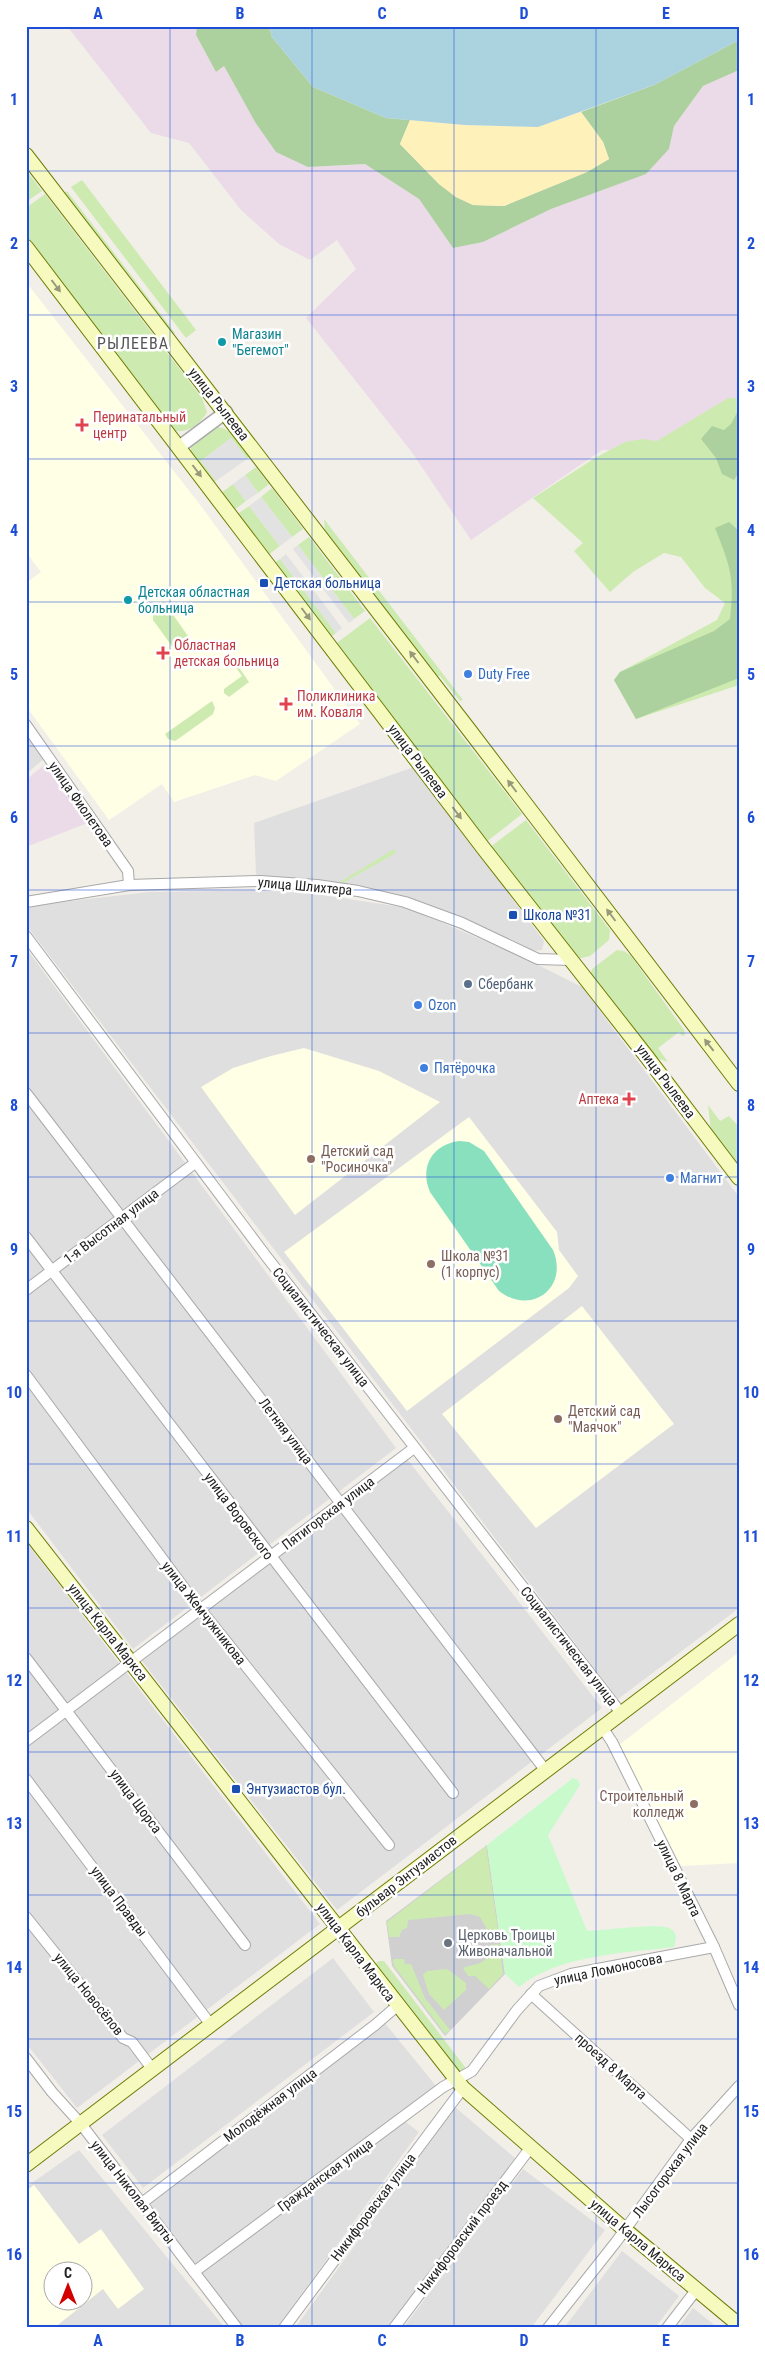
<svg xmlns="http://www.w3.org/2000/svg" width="765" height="2354" font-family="'Roboto Condensed',sans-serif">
<rect width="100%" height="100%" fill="#f2efe9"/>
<g fill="#e0dfdf" fill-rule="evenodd">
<path d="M26,731L45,758L26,774Z"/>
<path d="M414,767L544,941L542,950L532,951L492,931L408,898L340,884L256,876L254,823Z"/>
<path d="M288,890L408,908L520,956L582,987L739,1197V1608L618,1699L26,925V906L150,892Z"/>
<path d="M26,948L396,1448L133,1649L26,1508Z"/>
<path d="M407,1459L602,1708L337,1910L142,1661Z"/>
<path d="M26,1542L320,1924L77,2108L26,2043Z"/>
<path d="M333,1958L374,2012L143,2188L102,2135Z"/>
<path d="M384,2022L436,2086L195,2265L148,2205Z"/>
<path d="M455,2107L515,2158L388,2328H295Z"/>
<path d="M403,2120L419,2132L277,2328H243L201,2274Z"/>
<path d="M79,2150L225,2328H26V2187ZM52,2272H82V2302H52Z"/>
<path d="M523,2169L605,2230L531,2328H403Z"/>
<path d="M622,2251L679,2296L655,2328H564Z"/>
<path d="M693,2308L718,2328H678Z"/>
</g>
<g fill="#ebdbe8">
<path d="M67,26H197L196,35L216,72L224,66L255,122L308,167L365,164L419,199L453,248L483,242L551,209L645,174L669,149L674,126L703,86L739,70V398L659,450H602L471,540L411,451L306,318L356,269L337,240L310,260L279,244L241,210L189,143L151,133Z"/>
<path d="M44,765L50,766L90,822L26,847V780Z"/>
</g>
<g fill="#ffffe5" fill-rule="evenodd">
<path d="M26,282L201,506L360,724L276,781L255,775L174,802L162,784L109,820L26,706V583L41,572L26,552Z"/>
<path d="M304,1048L379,1071L440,1102L295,1215L201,1087L233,1068L271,1056Z"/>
<path d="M469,1117L557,1232L559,1250L578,1276L569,1288L407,1411L284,1252Z"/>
<path d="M582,1306L674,1424L536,1528L442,1414Z"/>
<path d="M739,1652V1863L681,1866L619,1745Z"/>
<path d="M34,2185L79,2244L101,2229L144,2289L118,2309L103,2289L54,2328H26V2191ZM52,2272H82V2302H52Z"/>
</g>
<path fill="#d0d0d0" d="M487,1845L505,1974L445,2036L392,1966L386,1921Z"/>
<g fill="#cdebb0">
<path d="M26,170L42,191L26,202Z"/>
<path d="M82,180L196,330L186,338L71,187Z"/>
<path d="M67,191L175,333L171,335L63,194Z"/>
<path d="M45,194L202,398L207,412C200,425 185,436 170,429L26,241V208Z"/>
<path d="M728,398H739V685L636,719L614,680L620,672L717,620L725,603L705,588L681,557L664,553L633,572L610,592L574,551L583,543L533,498L595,458L625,442L643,439L657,441Z"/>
<path d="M214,427C232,426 240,445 249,457L247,459L231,438L201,461L216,481L213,484L191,453V446Z"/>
<path d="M256,467L269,484L258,493L245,475Z"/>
<path d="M233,484L246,501L233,511L220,494Z"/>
<path d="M272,488L303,529L292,537L261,497Z"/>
<path d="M249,506L280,546L267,556L236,515Z"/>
<path d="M324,519L463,700L460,701L440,676H433L325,533Z"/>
<path d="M309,537L365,611L354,619L298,545Z"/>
<path d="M280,559L336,633L329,638L273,564Z"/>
<path d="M166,607L169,609L190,639V645L183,651L174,649L153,620V613L156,609Z"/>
<path d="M370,618L522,814L485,843L334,645Z"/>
<path d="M233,659L249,682L229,697L224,693V689L242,676L231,661Z"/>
<path d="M212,701L215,708L213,714L178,739L175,741L168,739L165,734Z"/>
<path d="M526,820L610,930L609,940L590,956L577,959L489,848Z"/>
<path d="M394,849L396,853L341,884L338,883Z"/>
<path d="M617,950L624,951L631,956L684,1030L685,1035L682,1036L679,1032L658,1048L668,1062L652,1056L590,976L592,969Z"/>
<path d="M708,1105L720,1121L729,1116L739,1127V1175L711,1132Z"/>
<path d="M486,1846L498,1930L488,1931L480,1917L470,1914L408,1920L407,1928L402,1930L399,1937H389L387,1922Z"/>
<path d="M499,1944L503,1974L489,1989L475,1976H468L463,1968C478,1962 487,1967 491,1945Z"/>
<path d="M393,1959H404L405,1964H411L425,1998L450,2030L445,2034L394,1966Z"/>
<path d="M379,1961H384L465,2067L464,2070L460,2071L456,2068L374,1964Z"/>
<path d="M447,1969L466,1983V1990L444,2010L429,1994L423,1975L427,1971Z"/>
</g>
<g fill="#add19e">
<path d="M197,26H245L257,29V26H269L272,37L313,87L386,118L410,120L400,144L439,184L456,197L473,205L504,206L587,172L609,159L603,142L581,112L654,85L739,40V70L703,86L674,126L669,149L646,174L551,209L483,242L453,248L419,199L365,164L308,167L276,152L255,122L224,66L216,72L196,35Z"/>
<path d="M739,409V472L734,480L722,474L716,458L701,439L712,426L724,430L731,424Z"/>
<path d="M729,522L739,531V678L636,719L614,680L620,672L714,631L730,619C735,579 730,565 715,528Z"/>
</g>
<path fill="#fff1ba" d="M581,112L603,142L609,159L587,172L504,206L473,205L456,197L439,184L400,144L410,120L465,125L538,127Z"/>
<path fill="#c8facc" d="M573,1778L578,1780L580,1785L548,1835L587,1931C603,1931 661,1922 671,1929C678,1934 676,1940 674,1947C624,1953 559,1955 519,1987L505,1974L487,1845Z"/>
<path fill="#88e0be" d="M460,1141L469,1142L484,1151L553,1250C569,1288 531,1316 499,1291L430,1192C419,1166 433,1144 460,1141Z"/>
<g fill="#e2e2e2">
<path d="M231,438L247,459L216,481L201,461Z"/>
<path d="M245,475L258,493L246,501L233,484Z"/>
<path d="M261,497L292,537L280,546L249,506Z"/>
<path d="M298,545L354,619L349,623L293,549Z"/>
<path d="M286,554L342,628L336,633L280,559Z"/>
</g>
<path fill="#aad3df" d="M269,26H739V40L654,85L538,127L465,125L386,118L313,87L272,37Z"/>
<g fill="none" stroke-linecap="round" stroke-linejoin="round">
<g stroke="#a9a9a9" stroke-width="12">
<g id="minor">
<path d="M26,725L128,871L129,885"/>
<path d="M26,902L129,885L260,881L317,885L358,891L405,902L462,923L538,959L571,960"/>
<path d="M26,936L266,1256L621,1713"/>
<path d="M26,1093L546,1771"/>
<path d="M26,1237L453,1793"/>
<path d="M26,1290L195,1163"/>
<path d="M26,1375L193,1600L389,1845"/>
<path d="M26,1658L245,1945"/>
<path d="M602,1727L612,1742L714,1947L739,2005"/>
<path d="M26,1741L414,1448"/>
<path d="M26,1779L211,2025"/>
<path d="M26,1917L123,2038L132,2042L153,2070"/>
<path d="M531,1994L691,2139"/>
<path d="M26,2058L52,2092L81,2124L237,2328"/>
<path d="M142,2203L375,2025L397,2006"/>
<path d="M194,2272L443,2087L472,2071L517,2010L539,1986L571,1974L714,1947"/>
<path d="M284,2328L463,2088"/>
<path d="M394,2328L531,2147"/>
<path d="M548,2328L616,2242L691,2139L739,2086"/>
<path d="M667,2328L697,2289"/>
</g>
</g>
<g stroke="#a9a9a9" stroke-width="15">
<path id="tertiary" d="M179,447L226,412"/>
</g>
<g stroke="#707d05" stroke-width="16">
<g id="secondary">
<path d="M26,155L470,731L739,1084"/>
<path d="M26,247L484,849L647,1057L739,1178"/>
<path d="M26,1528L463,2088L624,2229L739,2325"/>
<path d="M26,2165L739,1624"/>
</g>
</g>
<use href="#minor" stroke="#fff" stroke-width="10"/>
<use href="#tertiary" stroke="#fff" stroke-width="12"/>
<use href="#secondary" stroke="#f7fabf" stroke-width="14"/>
</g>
<defs><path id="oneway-solid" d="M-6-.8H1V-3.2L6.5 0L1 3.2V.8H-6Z" transform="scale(1.25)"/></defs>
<g fill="#979978">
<use href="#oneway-solid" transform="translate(56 286) rotate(53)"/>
<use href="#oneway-solid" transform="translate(197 471) rotate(53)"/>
<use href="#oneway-solid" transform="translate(306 614) rotate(53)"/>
<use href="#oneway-solid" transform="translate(414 657) rotate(-127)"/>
<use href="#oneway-solid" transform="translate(512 786) rotate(-127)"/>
<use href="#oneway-solid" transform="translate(457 813) rotate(53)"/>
<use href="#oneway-solid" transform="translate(611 915) rotate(-127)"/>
<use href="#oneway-solid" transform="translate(709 1045) rotate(-128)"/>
</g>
<path fill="none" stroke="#1d4ed8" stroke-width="1" stroke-opacity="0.55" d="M170,26V2328M312,26V2328M454,26V2328M596,26V2328M26,171H739M26,315H739M26,459H739M26,602H739M26,746H739M26,890H739M26,1033H739M26,1177H739M26,1321H739M26,1464H739M26,1608H739M26,1752H739M26,1895H739M26,2039H739M26,2183H739"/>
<g fill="#0f9aa8" stroke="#fff" stroke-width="2">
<circle cx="222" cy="342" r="5"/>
<circle cx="128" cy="600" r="5"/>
</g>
<g fill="#e0444e" stroke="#fff" stroke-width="2">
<path d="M79.5 417.5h5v5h5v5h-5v5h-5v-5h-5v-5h5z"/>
<path d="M160.5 645.5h5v5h5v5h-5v5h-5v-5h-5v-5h5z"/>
<path d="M283.5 696.5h5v5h5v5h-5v5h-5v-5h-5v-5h5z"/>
<path d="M626.5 1091.5h5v5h5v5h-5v5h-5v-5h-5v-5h5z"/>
</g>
<g fill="#1a4fb4" stroke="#fff" stroke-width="2">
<rect x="259" y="578" width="10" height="10" rx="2.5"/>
<rect x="508" y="910" width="10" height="10" rx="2.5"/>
<rect x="231" y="1784" width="10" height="10" rx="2.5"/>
</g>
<g fill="#3f7fe0" stroke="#fff" stroke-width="2">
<circle cx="468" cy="674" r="5"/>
<circle cx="418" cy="1005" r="5"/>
<circle cx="424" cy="1068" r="5"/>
<circle cx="670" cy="1178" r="5"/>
</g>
<circle fill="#5c6f8a" stroke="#fff" stroke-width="2" cx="468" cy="984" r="5"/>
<g fill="#8d6e63" stroke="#fff" stroke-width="2">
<circle cx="311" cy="1159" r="5"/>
<circle cx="431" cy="1264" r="5"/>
<circle cx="558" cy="1419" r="5"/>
<circle cx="694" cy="1804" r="5"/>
</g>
<circle fill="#6b7280" stroke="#fff" stroke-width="2" cx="448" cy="1943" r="5"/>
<g text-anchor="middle" stroke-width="5" stroke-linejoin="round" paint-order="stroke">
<g font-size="14" fill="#0d838f" stroke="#fff" text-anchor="start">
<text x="232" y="339">Магазин<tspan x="232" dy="16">"Бегемот"</tspan></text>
<text x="138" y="597">Детская областная<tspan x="138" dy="16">больница</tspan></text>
</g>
<g font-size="14" fill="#222" stroke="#fff">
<text transform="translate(219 404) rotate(52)" y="5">улица Рылеева</text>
<text transform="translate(418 761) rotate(53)" y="5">улица Рылеева</text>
<text transform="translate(81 804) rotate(55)" y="5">улица Фиолетова</text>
<text transform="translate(305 886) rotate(5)" y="5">улица Шлихтера</text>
<text transform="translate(666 1081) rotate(53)" y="5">улица Рылеева</text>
<text transform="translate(111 1226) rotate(-37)" y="5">1-я Высотная улица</text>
<text transform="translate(321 1327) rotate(52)" y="5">Социалистическая улица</text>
<text transform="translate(286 1431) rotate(53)" y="5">Летняя улица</text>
<text transform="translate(328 1513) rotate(-37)" y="5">Пятигорская улица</text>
<text transform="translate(239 1516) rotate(53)" y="5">улица Воровского</text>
<text transform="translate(204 1613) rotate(52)" y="5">улица Жемчужникова</text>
<text transform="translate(108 1632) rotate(52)" y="5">улица Карла Маркса</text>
<text transform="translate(569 1646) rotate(52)" y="5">Социалистическая улица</text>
<text transform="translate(136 1801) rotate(53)" y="5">улица Щорса</text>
<text transform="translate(406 1876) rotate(-38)" y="5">бульвар Энтузиастов</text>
<text transform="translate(679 1878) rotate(64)" y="5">улица 8 Марта</text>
<text transform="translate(119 1901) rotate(53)" y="5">улица Правды</text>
<text transform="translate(356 1952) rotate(53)" y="5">улица Карла Маркса</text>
<text transform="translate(608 1969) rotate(-12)" y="5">улица Ломоносова</text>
<text transform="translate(89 1994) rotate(51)" y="5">улица Новосёлов</text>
<text transform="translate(611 2066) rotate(42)" y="5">проезд 8 Марта</text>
<text transform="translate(270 2105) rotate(-37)" y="5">Молодёжная улица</text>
<text transform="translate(670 2170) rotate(-53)" y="5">Лысогорская улица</text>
<text transform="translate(325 2175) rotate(-36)" y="5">Гражданская улица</text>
<text transform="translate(133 2192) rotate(52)" y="5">улица Николая Вирты</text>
<text transform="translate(373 2207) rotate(-53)" y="5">Никифоровская улица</text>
<text transform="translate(462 2237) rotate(-53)" y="5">Никифоровский проезд</text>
<text transform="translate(638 2240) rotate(40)" y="5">улица Карла Маркса</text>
</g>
<g font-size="14" fill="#be3a42" stroke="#fff" text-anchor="start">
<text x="93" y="422">Перинатальный<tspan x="93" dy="16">центр</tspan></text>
<text x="174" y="650">Областная<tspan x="174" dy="16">детская больница</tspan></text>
<text x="297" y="701">Поликлиника<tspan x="297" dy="16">им. Коваля</tspan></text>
<text x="619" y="1104" text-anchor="end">Аптека</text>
</g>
<g font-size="14" fill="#164399" stroke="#fff" text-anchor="start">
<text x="274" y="588">Детская больница</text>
<text x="523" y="920">Школа №31</text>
<text x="246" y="1794">Энтузиастов бул.</text>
</g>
<g font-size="14" fill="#366cbe" stroke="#fff" text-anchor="start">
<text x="478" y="679">Duty Free</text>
<text x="428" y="1010">Ozon</text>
<text x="434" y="1073">Пятёрочка</text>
<text x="680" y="1183">Магнит</text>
</g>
<g font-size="14" fill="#4e5e75" stroke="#fff" text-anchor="start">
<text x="478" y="989">Сбербанк</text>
</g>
<g font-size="14" fill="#785e54" stroke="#fff" text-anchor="start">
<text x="321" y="1156">Детский сад<tspan x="321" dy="16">"Росиночка"</tspan></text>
<text x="441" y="1261">Школа №31<tspan x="441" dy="16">(1 корпус)</tspan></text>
<text x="568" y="1416">Детский сад<tspan x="568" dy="16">"Маячок"</tspan></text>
<text x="684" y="1801" text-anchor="end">Строительный<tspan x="684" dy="16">колледж</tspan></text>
</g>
<g font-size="14" fill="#5b616d" stroke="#fff" text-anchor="start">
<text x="458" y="1940">Церковь Троицы<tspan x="458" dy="16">Живоначальной</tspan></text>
</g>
<g font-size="16" letter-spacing="1" fill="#555" stroke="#fff">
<text x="133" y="349">РЫЛЕЕВА</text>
</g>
</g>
<rect width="765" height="2354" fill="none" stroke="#ffffff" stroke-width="55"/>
<g transform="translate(68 2286)"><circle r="24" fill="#ffffff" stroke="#a7a7a7"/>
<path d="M0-4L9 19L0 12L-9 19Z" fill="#d40000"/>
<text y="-8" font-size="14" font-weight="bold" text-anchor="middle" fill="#222222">С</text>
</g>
<rect x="28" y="28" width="710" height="2298" fill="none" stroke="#1d4ed8" stroke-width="2"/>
<g font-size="16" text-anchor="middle" font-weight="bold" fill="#1d4ed8">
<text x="98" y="19">A</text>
<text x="240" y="19">B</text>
<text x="382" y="19">C</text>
<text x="524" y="19">D</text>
<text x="666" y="19">E</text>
<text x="14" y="105">1</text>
<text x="751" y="105">1</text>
<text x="14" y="249">2</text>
<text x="751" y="249">2</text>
<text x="14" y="392">3</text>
<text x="751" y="392">3</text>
<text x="14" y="536">4</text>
<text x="751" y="536">4</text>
<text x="14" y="680">5</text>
<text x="751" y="680">5</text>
<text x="14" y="823">6</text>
<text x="751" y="823">6</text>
<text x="14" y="967">7</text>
<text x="751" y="967">7</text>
<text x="14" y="1111">8</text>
<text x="751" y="1111">8</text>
<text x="14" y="1255">9</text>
<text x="751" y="1255">9</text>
<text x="14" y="1398">10</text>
<text x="751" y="1398">10</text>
<text x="14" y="1542">11</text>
<text x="751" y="1542">11</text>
<text x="14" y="1686">12</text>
<text x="751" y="1686">12</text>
<text x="14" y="1829">13</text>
<text x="751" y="1829">13</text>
<text x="14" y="1973">14</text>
<text x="751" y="1973">14</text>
<text x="14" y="2117">15</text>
<text x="751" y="2117">15</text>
<text x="14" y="2260">16</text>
<text x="751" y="2260">16</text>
<text x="98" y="2346">A</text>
<text x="240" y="2346">B</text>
<text x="382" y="2346">C</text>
<text x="524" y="2346">D</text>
<text x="666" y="2346">E</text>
</g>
</svg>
